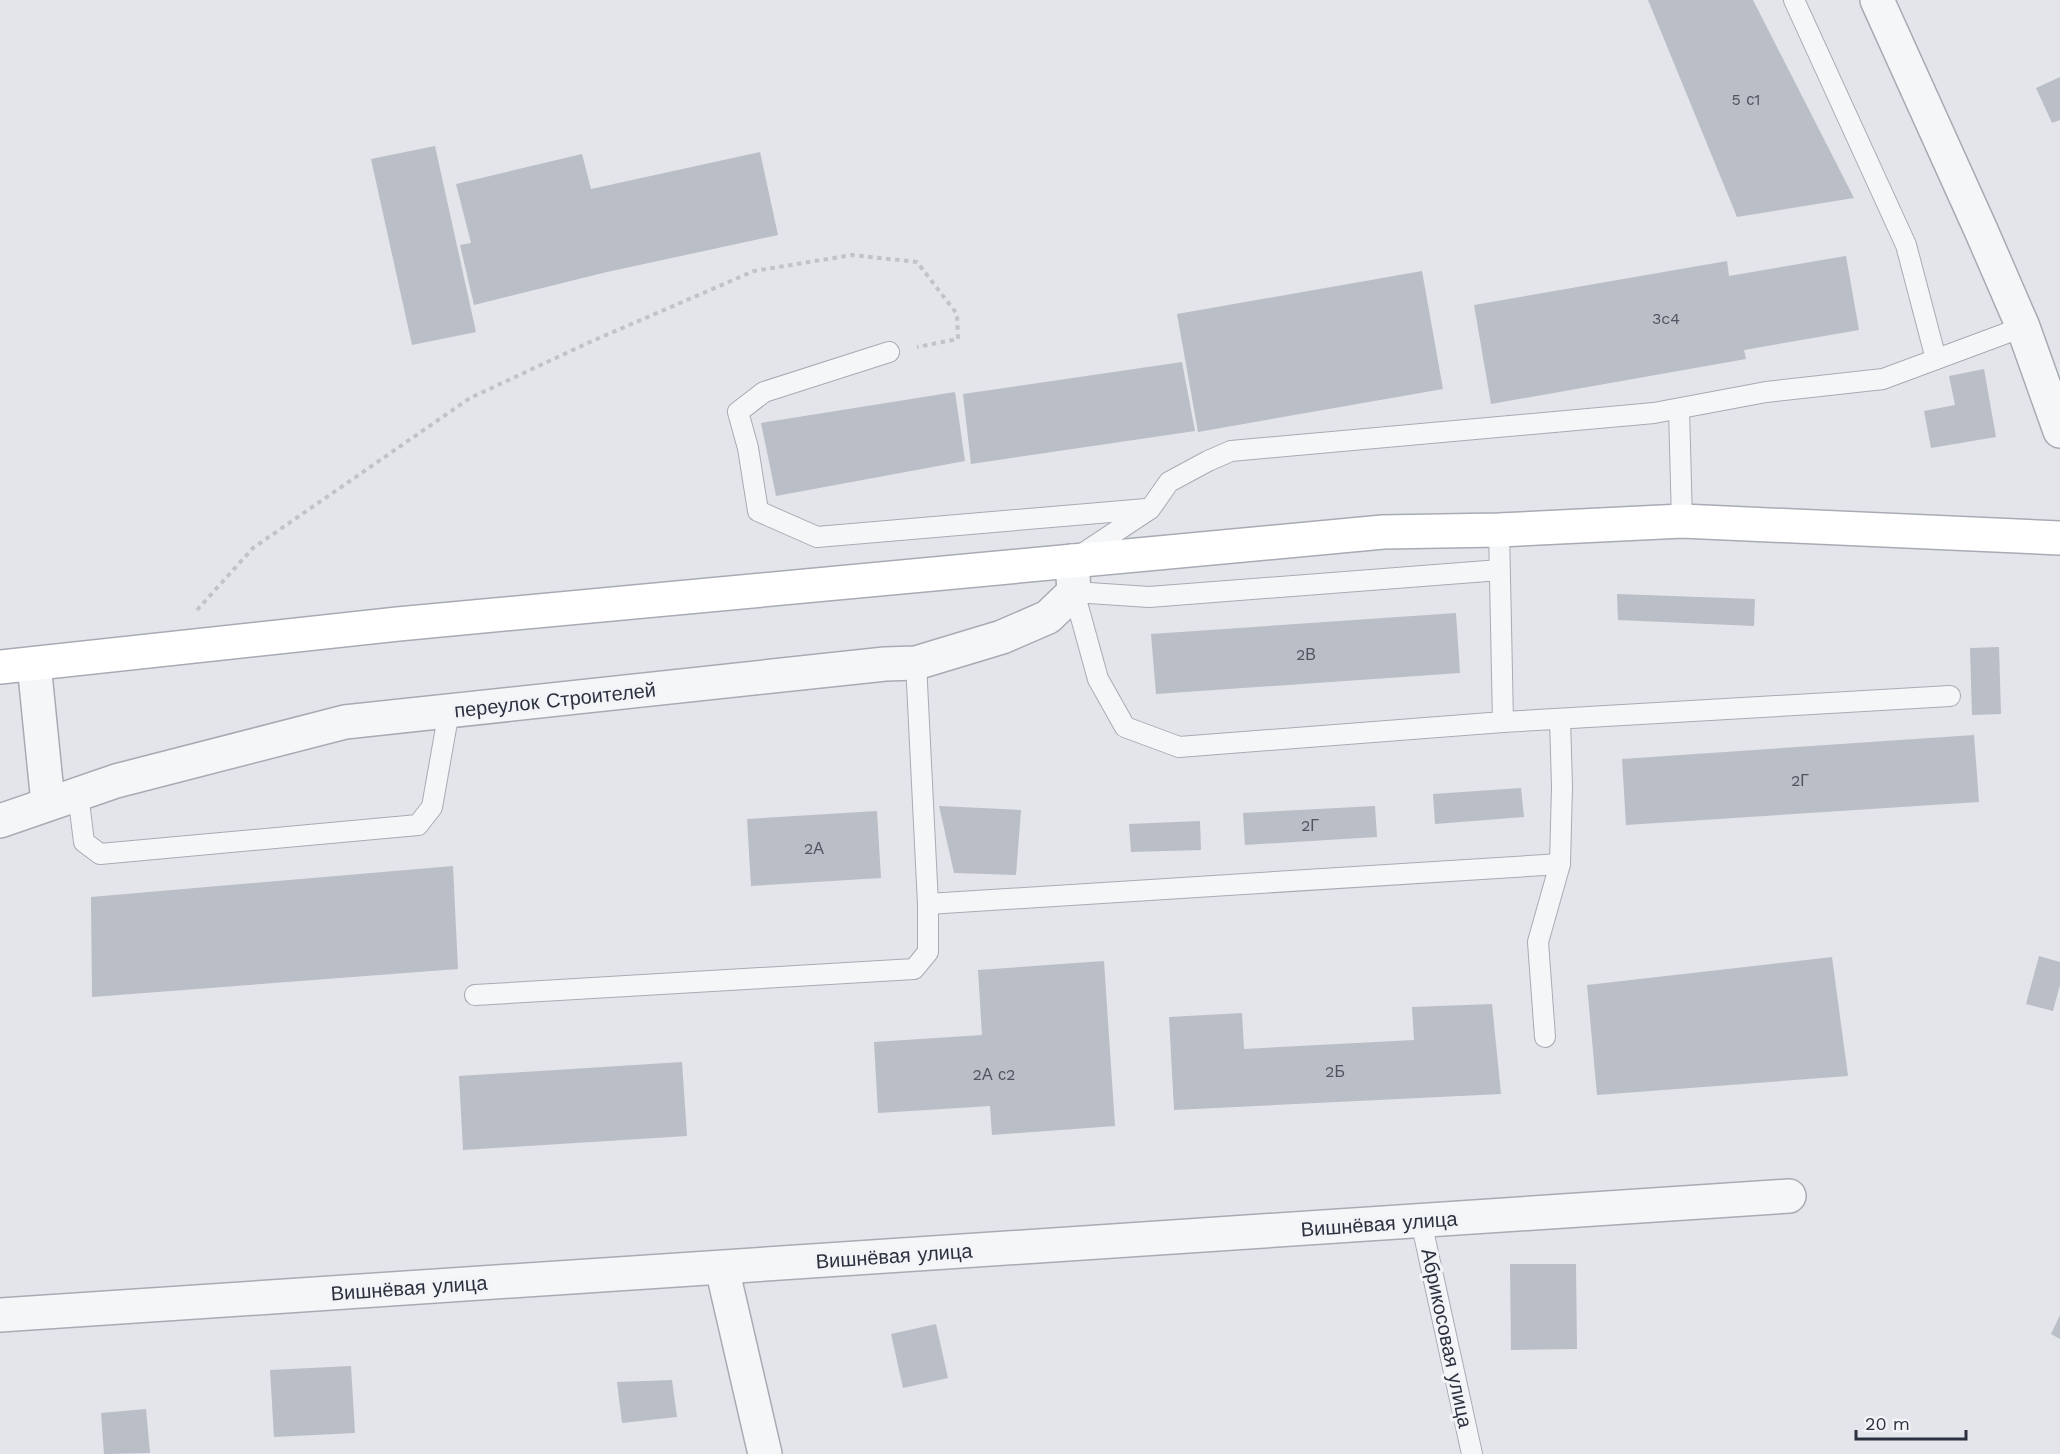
<svg xmlns="http://www.w3.org/2000/svg" width="2060" height="1454" font-family="'Work Sans',sans-serif">
<rect width="100%" height="100%" fill="#e3e5ea"/>
<g fill="#babec6">
<path d="M1648,0H1753L1854,198L1737,217Z"/>
<path d="M2060,77V120L2052,123L2036,88Z"/>
<path d="M435,146L476,332L412,345L371,159Z"/>
<path d="M760,152L778,235L607,272L474,305L460,245L471,243L456,184L582,154L591,189Z"/>
<path d="M1846,256L1859,330L1744,350L1746,359L1491,404L1474,305L1727,261L1729,276Z"/>
<path d="M1422,271L1443,389L1198,432L1177,314Z"/>
<path d="M1182,362L1195,431L971,464L963,394Z"/>
<path d="M1984,369L1996,437L1931,448L1924,411L1955,405L1949,376Z"/>
<path d="M955,392L965,461L776,496L761,423Z"/>
<path d="M1617,594L1755,599L1754,626L1618,620Z"/>
<path d="M1456,613L1460,673L1156,694L1151,634Z"/>
<path d="M1999,647L2001,714L1972,715L1970,648Z"/>
<path d="M1974,735L1979,802L1626,825L1622,759Z"/>
<path d="M1521,788L1524,817L1435,824L1433,794Z"/>
<path d="M939,806L1021,810L1016,875L954,873Z"/>
<path d="M1375,806L1377,837L1245,845L1243,813Z"/>
<path d="M877,811L881,878L751,886L747,819Z"/>
<path d="M1200,821L1201,850L1131,852L1129,824Z"/>
<path d="M453,866L458,969L92,997L91,897Z"/>
<path d="M2039,956L2060,962V985L2053,1011L2026,1004Z"/>
<path d="M1832,957L1848,1076L1597,1095L1587,985Z"/>
<path d="M1104,961L1115,1126L992,1135L990,1106L878,1113L874,1042L982,1035L978,970Z"/>
<path d="M1492,1004L1501,1094L1174,1110L1169,1017L1242,1013L1244,1049L1414,1040L1412,1007Z"/>
<path d="M682,1062L687,1136L463,1150L459,1076Z"/>
<path d="M1510,1264H1576L1577,1349L1511,1350Z"/>
<path d="M2060,1315V1339L2051,1334Z"/>
<path d="M936,1324L948,1378L903,1388L891,1334Z"/>
<path d="M351,1366L355,1433L274,1437L270,1370Z"/>
<path d="M672,1380L677,1417L622,1423L617,1382Z"/>
<path d="M146,1409L150,1453L104,1454L101,1413Z"/>
</g>
<g fill="none" stroke-linecap="round" stroke-linejoin="round">
<g stroke="#a8abb4" stroke-width="22">
<g id="service">
<path d="M1794,0L1906,245L1936,359"/>
<path d="M889,352L764,392L738,412L748,448L758,511L817,537L1146,509"/>
<path d="M1679,409L1682,521"/>
<path d="M1499,530L1503,722L1179,747L1125,727L1098,679L1074,592L1149,597L1500,570"/>
<path d="M1079,556L1150,509L1169,482L1208,461L1231,451L1654,413L1766,392L1883,379L2023,327"/>
<path d="M916,663L928,904L1560,864"/>
<path d="M1503,722L1950,696"/>
<path d="M78,794L84,842L100,854L418,825L432,807L449,711"/>
<path d="M475,995L914,969L928,952V904"/>
<path d="M1545,1037L1538,942L1560,864L1562,786L1560,719"/>
<path d="M1421,1221L1472,1454"/>
</g>
</g>
<g stroke="#a8abb4" stroke-width="36">
<g id="minor">
<path d="M1877,0L1980,228L2023,327L2060,431"/>
<path d="M34,664L48,803"/>
<path d="M0,821L116,781L345,722L885,664L916,663L1002,637L1048,617L1074,592L1072,561"/>
<path d="M722,1268L765,1454"/>
<path d="M0,1315L1789,1196"/>
</g>
</g>
<g stroke="#a8abb4" stroke-width="36">
<path id="secondary" d="M0,667L398,624L1383,532L1499,530L1682,521L2060,538"/>
</g>
<path stroke="#c1c3c8" stroke-width="4" stroke-dasharray="4.5 4.5" stroke-linecap="butt" d="M197,610L253,548L470,398L590,342L754,271L852,255L917,262L957,314L958,339L917,347"/>
<use href="#service" stroke="#f5f6f8" stroke-width="20"/>
<use href="#minor" stroke="#f5f6f8" stroke-width="33"/>
<use href="#secondary" stroke="#fff" stroke-width="33"/>
</g>
<g text-anchor="middle" stroke-width="6" stroke-linejoin="round" paint-order="stroke">
<g font-size="16" fill="#505462">
<text x="1746" y="105">5 с1</text>
<text x="1666" y="324">3c4</text>
<text x="1306" y="660">2В</text>
<text x="1800" y="786">2Г</text>
<text x="1310" y="831">2Г</text>
<text x="814" y="854">2А</text>
<text x="1335" y="1077">2Б</text>
<text x="994" y="1080">2А с2</text>
</g>
<g font-size="20" fill="#2c3140" stroke="#f2f4f7">
<text transform="translate(555 700) rotate(-6)" y="7">переулок Строителей</text>
<text transform="translate(1379 1224) rotate(-4)" y="7">Вишнёвая улица</text>
<text transform="translate(894 1256) rotate(-4)" y="7">Вишнёвая улица</text>
<text transform="translate(409 1288) rotate(-4)" y="7">Вишнёвая улица</text>
<text transform="translate(1447 1338) rotate(78)" y="7">Абрикосовая улица</text>
</g>
</g>
<path d="M1856 1430v9h110v-9" fill="none" stroke="#2c3140" stroke-width="3"/>
<text x="1865" y="1430" font-size="18" fill="#2c3140" stroke="#f2f4f7" stroke-width="4.5" paint-order="stroke">20 m</text>
</svg>
